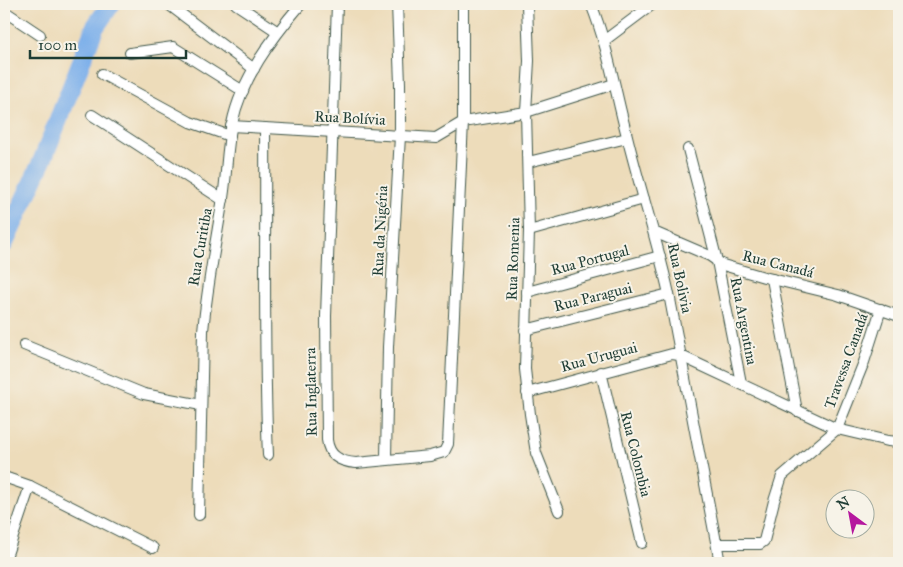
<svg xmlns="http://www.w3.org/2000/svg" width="903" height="567" font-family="'IM FELL Great Primer',serif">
<rect width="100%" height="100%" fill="#f7f3e8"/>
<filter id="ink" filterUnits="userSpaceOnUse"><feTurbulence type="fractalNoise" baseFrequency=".02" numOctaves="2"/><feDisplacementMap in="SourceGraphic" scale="10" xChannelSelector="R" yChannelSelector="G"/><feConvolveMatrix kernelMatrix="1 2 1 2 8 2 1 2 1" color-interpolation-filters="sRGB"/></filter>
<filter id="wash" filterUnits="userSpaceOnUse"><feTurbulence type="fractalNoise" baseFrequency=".0096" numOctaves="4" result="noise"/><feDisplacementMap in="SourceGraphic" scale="20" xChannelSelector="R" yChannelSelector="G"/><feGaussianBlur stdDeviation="1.12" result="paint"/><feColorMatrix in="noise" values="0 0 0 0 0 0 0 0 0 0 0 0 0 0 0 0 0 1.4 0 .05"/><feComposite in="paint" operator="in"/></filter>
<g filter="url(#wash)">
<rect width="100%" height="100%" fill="#eddcba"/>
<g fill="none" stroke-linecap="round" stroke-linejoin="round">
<path stroke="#7eb0ea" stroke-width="19" d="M4,244L42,161L95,27L111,4"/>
</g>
</g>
<g filter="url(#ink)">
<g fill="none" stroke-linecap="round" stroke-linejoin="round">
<g stroke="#3e5548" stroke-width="12">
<g id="minor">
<path d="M168,4L254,69"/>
<path d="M236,4L278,32"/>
<path d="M337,4L326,316L327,440C329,456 340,462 356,463L430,456L444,452L448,444L463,122V4"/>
<path d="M527,4L529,61L526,112L529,231L525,369L530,414L536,453L559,511"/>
<path d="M591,4C608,46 615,91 627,136C640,189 657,240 669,294L720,563"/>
<path d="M4,11L40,35"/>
<path d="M605,40L653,4"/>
<path d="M130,53L173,47L243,91"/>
<path d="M102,74L190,122L230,136"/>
<path d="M92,115L223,200"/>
<path d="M231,126L436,138L463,122L526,112L614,84"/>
<path d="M265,128C266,237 263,346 268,455"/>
<path d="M688,149L717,261L741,383"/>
<path d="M528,162L627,138"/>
<path d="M529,231L644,199"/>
<path d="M654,232L710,256L723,265L764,277L838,295L899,316"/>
<path d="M772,279L797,411"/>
<path d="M527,292L660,256"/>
<path d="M525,330L669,294"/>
<path d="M24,345L144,394L201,405"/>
<path d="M601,372L642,543"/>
<path d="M527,393L672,354L679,355L837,429L888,441L899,442"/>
<path d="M386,459L388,347L400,136V84L397,4"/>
<path d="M4,477L30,486L153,548"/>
<path d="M199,515L203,331C207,288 215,246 222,204C227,178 226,150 232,124C241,79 272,38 301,4"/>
<path d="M717,544H760L764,541L774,501L782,476L837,429L864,362L881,309"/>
<path d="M4,563L30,486"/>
</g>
</g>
<use href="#minor" stroke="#fff" stroke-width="10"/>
</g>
</g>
<g text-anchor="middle" stroke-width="4" stroke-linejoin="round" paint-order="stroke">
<g font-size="15" fill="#1f3d34" stroke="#f7f3e8">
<text transform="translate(350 118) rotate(3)" y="5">Rua Bolívia</text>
<text transform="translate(380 231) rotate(-87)" y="5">Rua da Nigéria</text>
<text transform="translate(200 247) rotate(-80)" y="5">Rua Curitiba</text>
<text transform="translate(513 259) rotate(-88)" y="5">Rua Romenia</text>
<text transform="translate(590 260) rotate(-15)" y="5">Rua Portugal</text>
<text transform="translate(778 264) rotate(14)" y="5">Rua Canadá</text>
<text transform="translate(680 278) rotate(78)" y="5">Rua Bolivia</text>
<text transform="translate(593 297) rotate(-14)" y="5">Rua Paraguai</text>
<text transform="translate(744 321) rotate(79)" y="5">Rua Argentina</text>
<text transform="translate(599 357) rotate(-15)" y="5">Rua Uruguai</text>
<text transform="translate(846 361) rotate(-70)" y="5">Travessa Canadá</text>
<text transform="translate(311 392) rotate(-91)" y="5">Rua Inglaterra</text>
<text transform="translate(636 454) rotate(76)" y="5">Rua Colombia</text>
</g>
</g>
<rect width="903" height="567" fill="none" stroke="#f7f3e8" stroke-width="20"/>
<g transform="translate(850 514) rotate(328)"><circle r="24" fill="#f7f3e8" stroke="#a1aaa0"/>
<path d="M0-4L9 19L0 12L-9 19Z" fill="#b5179e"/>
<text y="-8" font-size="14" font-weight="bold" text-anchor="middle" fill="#1f3d34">N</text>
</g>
<path d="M30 50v8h156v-8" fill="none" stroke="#1f3d34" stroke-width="2.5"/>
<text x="38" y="50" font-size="15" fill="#1f3d34" stroke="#f7f3e8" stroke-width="4" paint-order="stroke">100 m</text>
</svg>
